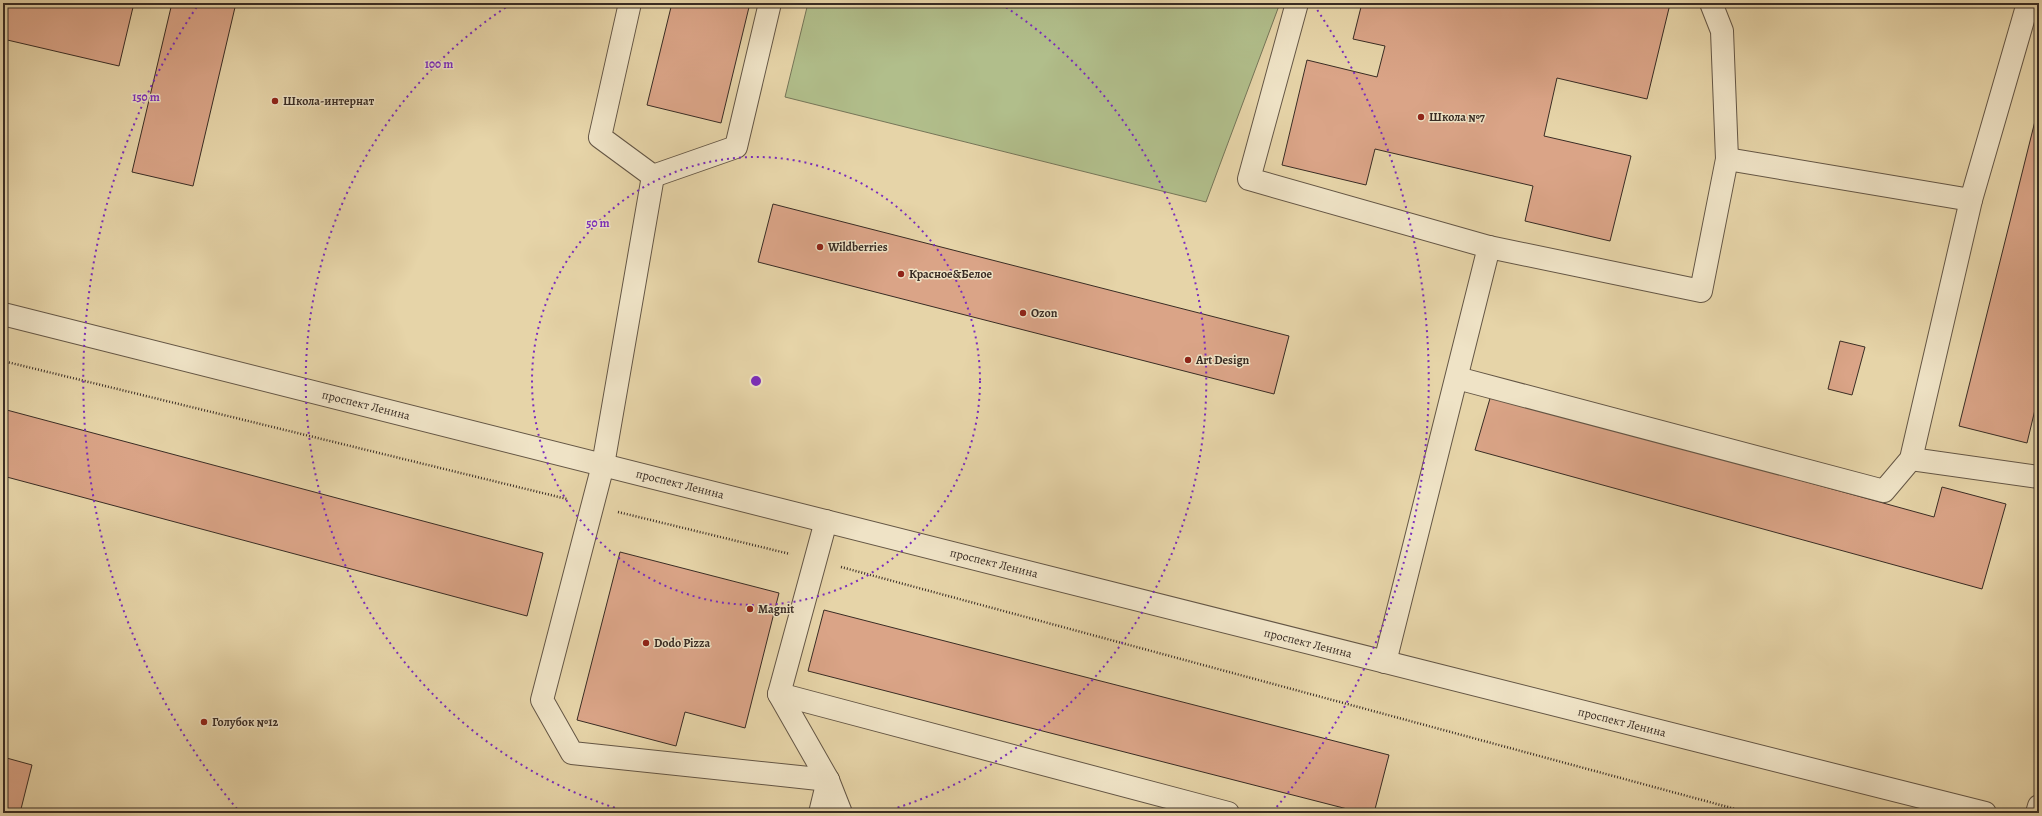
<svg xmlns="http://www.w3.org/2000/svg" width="2042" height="816" font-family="Alegreya,serif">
<rect width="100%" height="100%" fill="#e6d4a8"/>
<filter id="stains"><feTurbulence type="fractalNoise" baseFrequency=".005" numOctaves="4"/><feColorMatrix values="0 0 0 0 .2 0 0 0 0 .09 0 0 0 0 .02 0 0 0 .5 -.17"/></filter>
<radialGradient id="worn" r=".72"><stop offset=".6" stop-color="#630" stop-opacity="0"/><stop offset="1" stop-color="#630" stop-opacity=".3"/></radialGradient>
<path fill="#b1be8b" stroke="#757558" d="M808,3H1280L1206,202L785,97Z"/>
<g fill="#daa487" stroke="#392c24">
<path d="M3,3H134L119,66L3,39Z"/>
<path d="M172,3H236L193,186L132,172Z"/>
<path d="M672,3H750L721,123L647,105Z"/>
<path d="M1362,3L1670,4L1647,99L1557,78L1544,136L1631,156L1610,241L1525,221L1533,186L1375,149L1366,185L1282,165L1307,60L1377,77L1385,46L1353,39Z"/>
<path d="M2039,105V393L2027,443L1959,426Z"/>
<path d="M773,204L1289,336L1274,394L758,262Z"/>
<path d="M1840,341L1865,347L1852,395L1828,389Z"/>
<path d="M1491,395L1934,517L1942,487L2006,504L1982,589L1475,450Z"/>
<path d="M3,409L543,553L527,616L3,476Z"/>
<path d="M620,552L779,593L745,728L685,712L676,746L577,720Z"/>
<path d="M824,610L1389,755L1374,813H1363L808,671Z"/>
<path d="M3,757L32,765L20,813H3Z"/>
</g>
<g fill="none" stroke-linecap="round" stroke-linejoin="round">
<g stroke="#645645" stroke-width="24">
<g id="minor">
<path d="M630,3L600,137L653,176"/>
<path d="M1297,3L1249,179L1489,247L1701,291L1727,159L1722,31L1711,3"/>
<path d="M1727,159L1971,200L2028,3"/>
<path d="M653,176L603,465L542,700L572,753L828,780L779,694L826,521"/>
<path d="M653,176L736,147L770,3"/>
<path d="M3,314L1985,813"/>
<path d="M1457,378L1884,491L1911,459L1971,200"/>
<path d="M1911,459L2039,477"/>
<path d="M1385,662L1489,247"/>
<path d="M779,694L1228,813"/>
<path d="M828,780L841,813"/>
<path d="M820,813L828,780"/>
<path d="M2037,813L2039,806"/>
</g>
</g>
<g stroke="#392c24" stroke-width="2.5" stroke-dasharray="1 2" stroke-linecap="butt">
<path d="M3,361L567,499"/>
<path d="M618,512L790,554"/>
<path d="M841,567L1750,813"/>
</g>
<use href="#minor" stroke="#efe3c6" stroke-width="22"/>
</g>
<g fill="none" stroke="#7b2cbf" stroke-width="2" stroke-dasharray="2 4">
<circle cx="756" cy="381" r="224"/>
<path d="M632 813A449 449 0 0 1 511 4M1001 4A449 449 0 0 1 880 813"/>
<path d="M237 809A673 673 0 0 1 198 5M1314 5A673 673 0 0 1 1275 809"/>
</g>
<g fill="#8f2418" stroke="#efe3c6" stroke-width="1.5">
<circle cx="275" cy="101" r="4"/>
<circle cx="1421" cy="117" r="4"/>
<circle cx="820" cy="247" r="4"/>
<circle cx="901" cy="274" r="4"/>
<circle cx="1023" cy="313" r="4"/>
<circle cx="1188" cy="360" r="4"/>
<circle cx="750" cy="609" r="4"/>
<circle cx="646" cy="643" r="4"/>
<circle cx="204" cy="722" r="4"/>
</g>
<g text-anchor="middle" stroke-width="3" stroke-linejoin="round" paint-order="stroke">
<g font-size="12" font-weight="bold" fill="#392c24" stroke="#efe3c6" text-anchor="start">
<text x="283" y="105">Школа-интернат</text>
<text x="1429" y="121">Школа №7</text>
<text x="828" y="251">Wildberries</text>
<text x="909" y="278">Красное&amp;Белое</text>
<text x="1031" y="317">Ozon</text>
<text x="1196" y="364">Art Design</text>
<text x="758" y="613">Magnit</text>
<text x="654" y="647">Dodo Pizza</text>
<text x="212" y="726">Голубок №12</text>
</g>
<g font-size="12" fill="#392c24" stroke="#efe3c6">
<text transform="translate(366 405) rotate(14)" y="4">проспект Ленина</text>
<text transform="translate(680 484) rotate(14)" y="4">проспект Ленина</text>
<text transform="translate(994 563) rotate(14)" y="4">проспект Ленина</text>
<text transform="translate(1308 643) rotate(14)" y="4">проспект Ленина</text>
<text transform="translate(1622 722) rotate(14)" y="4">проспект Ленина</text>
</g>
</g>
<circle cx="756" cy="381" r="6" fill="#7b2cbf" stroke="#efe3c6" stroke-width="2"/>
<g font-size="12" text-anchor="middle" font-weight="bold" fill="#7b2cbf" stroke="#efe3c6" stroke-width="3" stroke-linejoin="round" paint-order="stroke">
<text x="439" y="68">100 m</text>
<text x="146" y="101">150 m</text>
<text x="598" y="227">50 m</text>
</g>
<rect width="2042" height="816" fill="none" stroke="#e6d4a8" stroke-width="16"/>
<rect x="4" y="4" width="2034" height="808" fill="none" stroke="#392c24" stroke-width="2"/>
<rect x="8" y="8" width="2026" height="800" fill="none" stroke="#392c24"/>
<rect width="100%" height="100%" filter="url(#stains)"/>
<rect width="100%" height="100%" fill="url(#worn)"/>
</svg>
